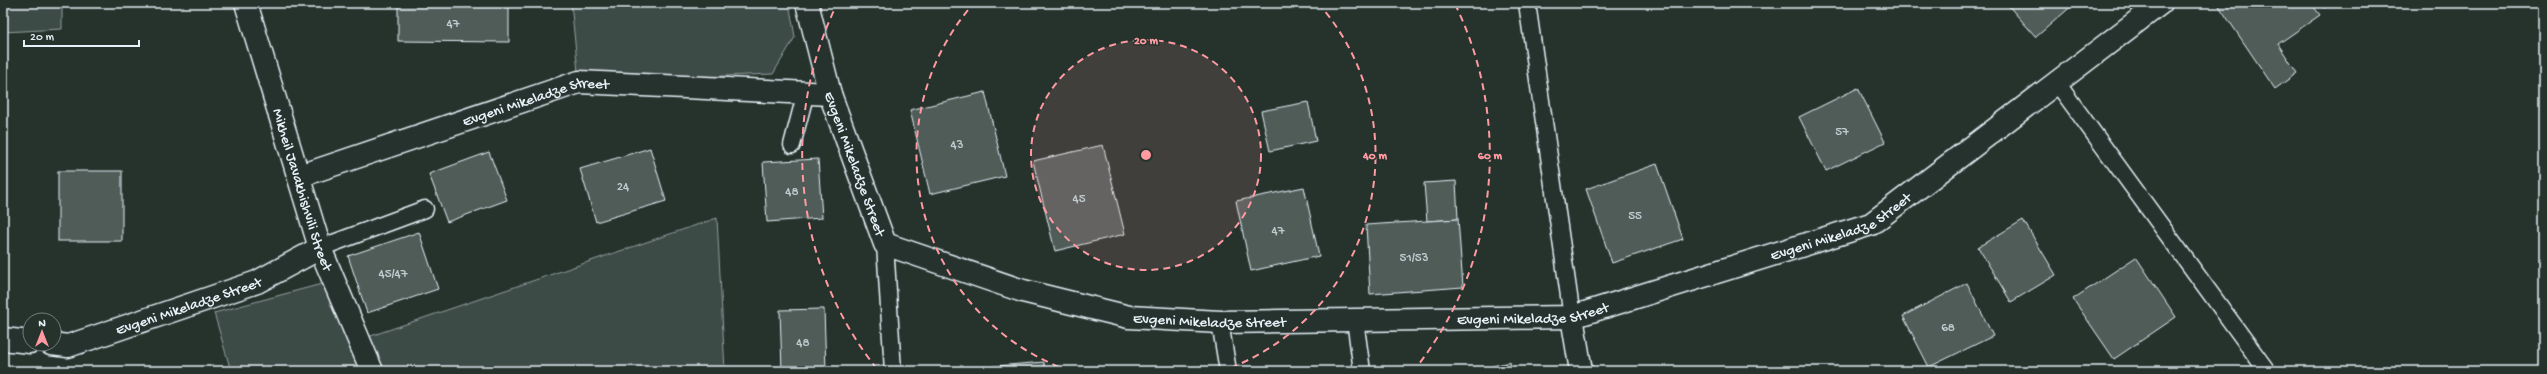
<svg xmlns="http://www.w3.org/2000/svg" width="2547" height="374" font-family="'Gochi Hand',sans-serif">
<rect width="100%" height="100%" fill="#26332d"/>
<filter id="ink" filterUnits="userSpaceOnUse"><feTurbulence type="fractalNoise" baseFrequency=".025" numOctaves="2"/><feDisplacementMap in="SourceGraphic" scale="8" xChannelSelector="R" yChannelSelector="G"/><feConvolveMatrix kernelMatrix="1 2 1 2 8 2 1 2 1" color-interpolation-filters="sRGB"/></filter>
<g filter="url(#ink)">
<g fill="#3e4b47" stroke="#939ea0">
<path d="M3,3H62V29L3,32Z"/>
<path d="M571,3H789L795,37L773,74L579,82Z"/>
<path d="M717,218L725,371H231L214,313L329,282L359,340Z"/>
</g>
<g fill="#505c59" stroke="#e8f1f8">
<path d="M398,3H509V42L398,41Z"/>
<path d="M2006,3H2075L2036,37Z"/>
<path d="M2223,3H2311L2320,15L2278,44L2297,73L2275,89L2219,6Z"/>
<path d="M2320,3H2332L2324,8Z"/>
<path d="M1858,88L1885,142L1826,171L1799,117Z"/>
<path d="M985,92L1005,176L930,194L910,110Z"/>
<path d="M1308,102L1316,141L1270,151L1261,111Z"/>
<path d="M1103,145L1125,234L1055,251L1033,161Z"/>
<path d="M650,148L666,201L596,222L580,169Z"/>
<path d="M489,152L507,200L447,222L429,174Z"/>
<path d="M818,159L822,218L767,222L763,162Z"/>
<path d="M1657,164L1683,239L1612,263L1586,189Z"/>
<rect x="58" y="171" width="64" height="70"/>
<path d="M1456,181L1458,219L1427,221L1424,183Z"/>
<path d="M1304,187L1319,256L1251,271L1236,201Z"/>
<path d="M1458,219L1463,287L1370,294L1366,225Z"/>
<path d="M2023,220L2056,275L2011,302L1978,247Z"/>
<path d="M419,232L438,289L367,313L348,256Z"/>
<path d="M2136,257L2176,317L2114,359L2073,299Z"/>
<path d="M1967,283L1993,336L1929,367L1903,316Z"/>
<path d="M824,309L826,371H782L780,310Z"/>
<path d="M1044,362L1045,371H985V367Z"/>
<path d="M1510,362L1512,371H1471Z"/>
</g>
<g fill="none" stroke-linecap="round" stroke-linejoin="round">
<g stroke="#e8f1f8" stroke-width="19">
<g id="lane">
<path d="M1527,3L1572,317"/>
<path d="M2057,83L2267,371"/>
<path d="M792,145L806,92"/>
<path d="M885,244L893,371"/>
<path d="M320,248L425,209"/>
<path d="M1355,320L1362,371"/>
<path d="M1220,322L1228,371"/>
</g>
</g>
<g stroke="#e8f1f8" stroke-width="25">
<g id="street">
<path id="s1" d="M246,3L320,248L372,371"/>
<path id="s2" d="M807,3L830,94L885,244L1023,291L1129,317L1220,322L1572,317L1871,224L2161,3"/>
<path id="s3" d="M300,176L579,82L830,94"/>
<path d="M1572,317L1581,371"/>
<path d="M3,339L30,342"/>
<path id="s4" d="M51,344L68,346L257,282L320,248"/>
</g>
</g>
<use href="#lane" stroke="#26332d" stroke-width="16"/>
<use href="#street" stroke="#26332d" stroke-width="22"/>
</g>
</g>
<circle cx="1146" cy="155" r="115" fill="#ff9aa2" fill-opacity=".12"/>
<g fill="none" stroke="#ff9aa2" stroke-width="2" stroke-dasharray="7 5">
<circle cx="1146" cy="155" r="115"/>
<path d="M1070 371A229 229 0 0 1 974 3M1318 3A229 229 0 0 1 1222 371"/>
<path d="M877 369A344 344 0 0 1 837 4M1455 4A344 344 0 0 1 1415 369"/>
</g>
<g text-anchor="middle" stroke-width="3" stroke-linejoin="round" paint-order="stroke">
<g font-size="13" fill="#c2ccd0">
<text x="453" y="27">47</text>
<text x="1842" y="135">57</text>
<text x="957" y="148">43</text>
<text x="623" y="190">24</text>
<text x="792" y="195">48</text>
<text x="1079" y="202">45</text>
<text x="1635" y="219">55</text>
<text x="1278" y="234">47</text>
<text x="1414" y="261">51/53</text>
<text x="393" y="277">45/47</text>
<text x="1948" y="331">68</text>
<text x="803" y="346">48</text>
</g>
<g font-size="15" fill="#e8f1f8" stroke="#26332d">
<text dy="5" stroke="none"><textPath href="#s3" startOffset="248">Evgeni Mikeladze Street</textPath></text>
<text dy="5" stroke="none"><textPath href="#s2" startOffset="168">Evgeni Mikeladze Street</textPath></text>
<text dy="5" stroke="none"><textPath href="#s1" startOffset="195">Mikheil Javakhishvili Street</textPath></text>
<text dy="5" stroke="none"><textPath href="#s2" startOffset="1236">Evgeni Mikeladze Street</textPath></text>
<text dy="5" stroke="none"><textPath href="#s4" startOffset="144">Evgeni Mikeladze Street</textPath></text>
<text dy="5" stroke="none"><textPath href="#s2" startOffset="913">Evgeni Mikeladze Street</textPath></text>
<text dy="5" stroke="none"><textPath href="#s2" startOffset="589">Evgeni Mikeladze Street</textPath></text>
</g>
</g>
<circle cx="1146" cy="155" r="6" fill="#ff9aa2" stroke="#26332d" stroke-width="2"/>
<g font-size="12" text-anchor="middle" font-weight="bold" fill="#ff9aa2" stroke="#26332d" stroke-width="3" stroke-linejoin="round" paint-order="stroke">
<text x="1146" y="44">20 m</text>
<text x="1375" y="159">40 m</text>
<text x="1490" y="159">60 m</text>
</g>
<rect width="2547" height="374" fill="none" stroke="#26332d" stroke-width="16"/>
<rect x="8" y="8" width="2531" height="358" fill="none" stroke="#e8f1f8" stroke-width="1.5" filter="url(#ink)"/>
<g transform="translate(42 332)"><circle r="19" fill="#26332d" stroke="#747f7e"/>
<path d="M0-3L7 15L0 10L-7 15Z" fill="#ff9aa2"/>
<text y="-6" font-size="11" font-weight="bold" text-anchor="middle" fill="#e8f1f8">N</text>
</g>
<path d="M24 40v6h115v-6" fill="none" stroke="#e8f1f8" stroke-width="2"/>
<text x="30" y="40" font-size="12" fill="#e8f1f8" stroke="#26332d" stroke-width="3" paint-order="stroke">20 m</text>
</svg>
